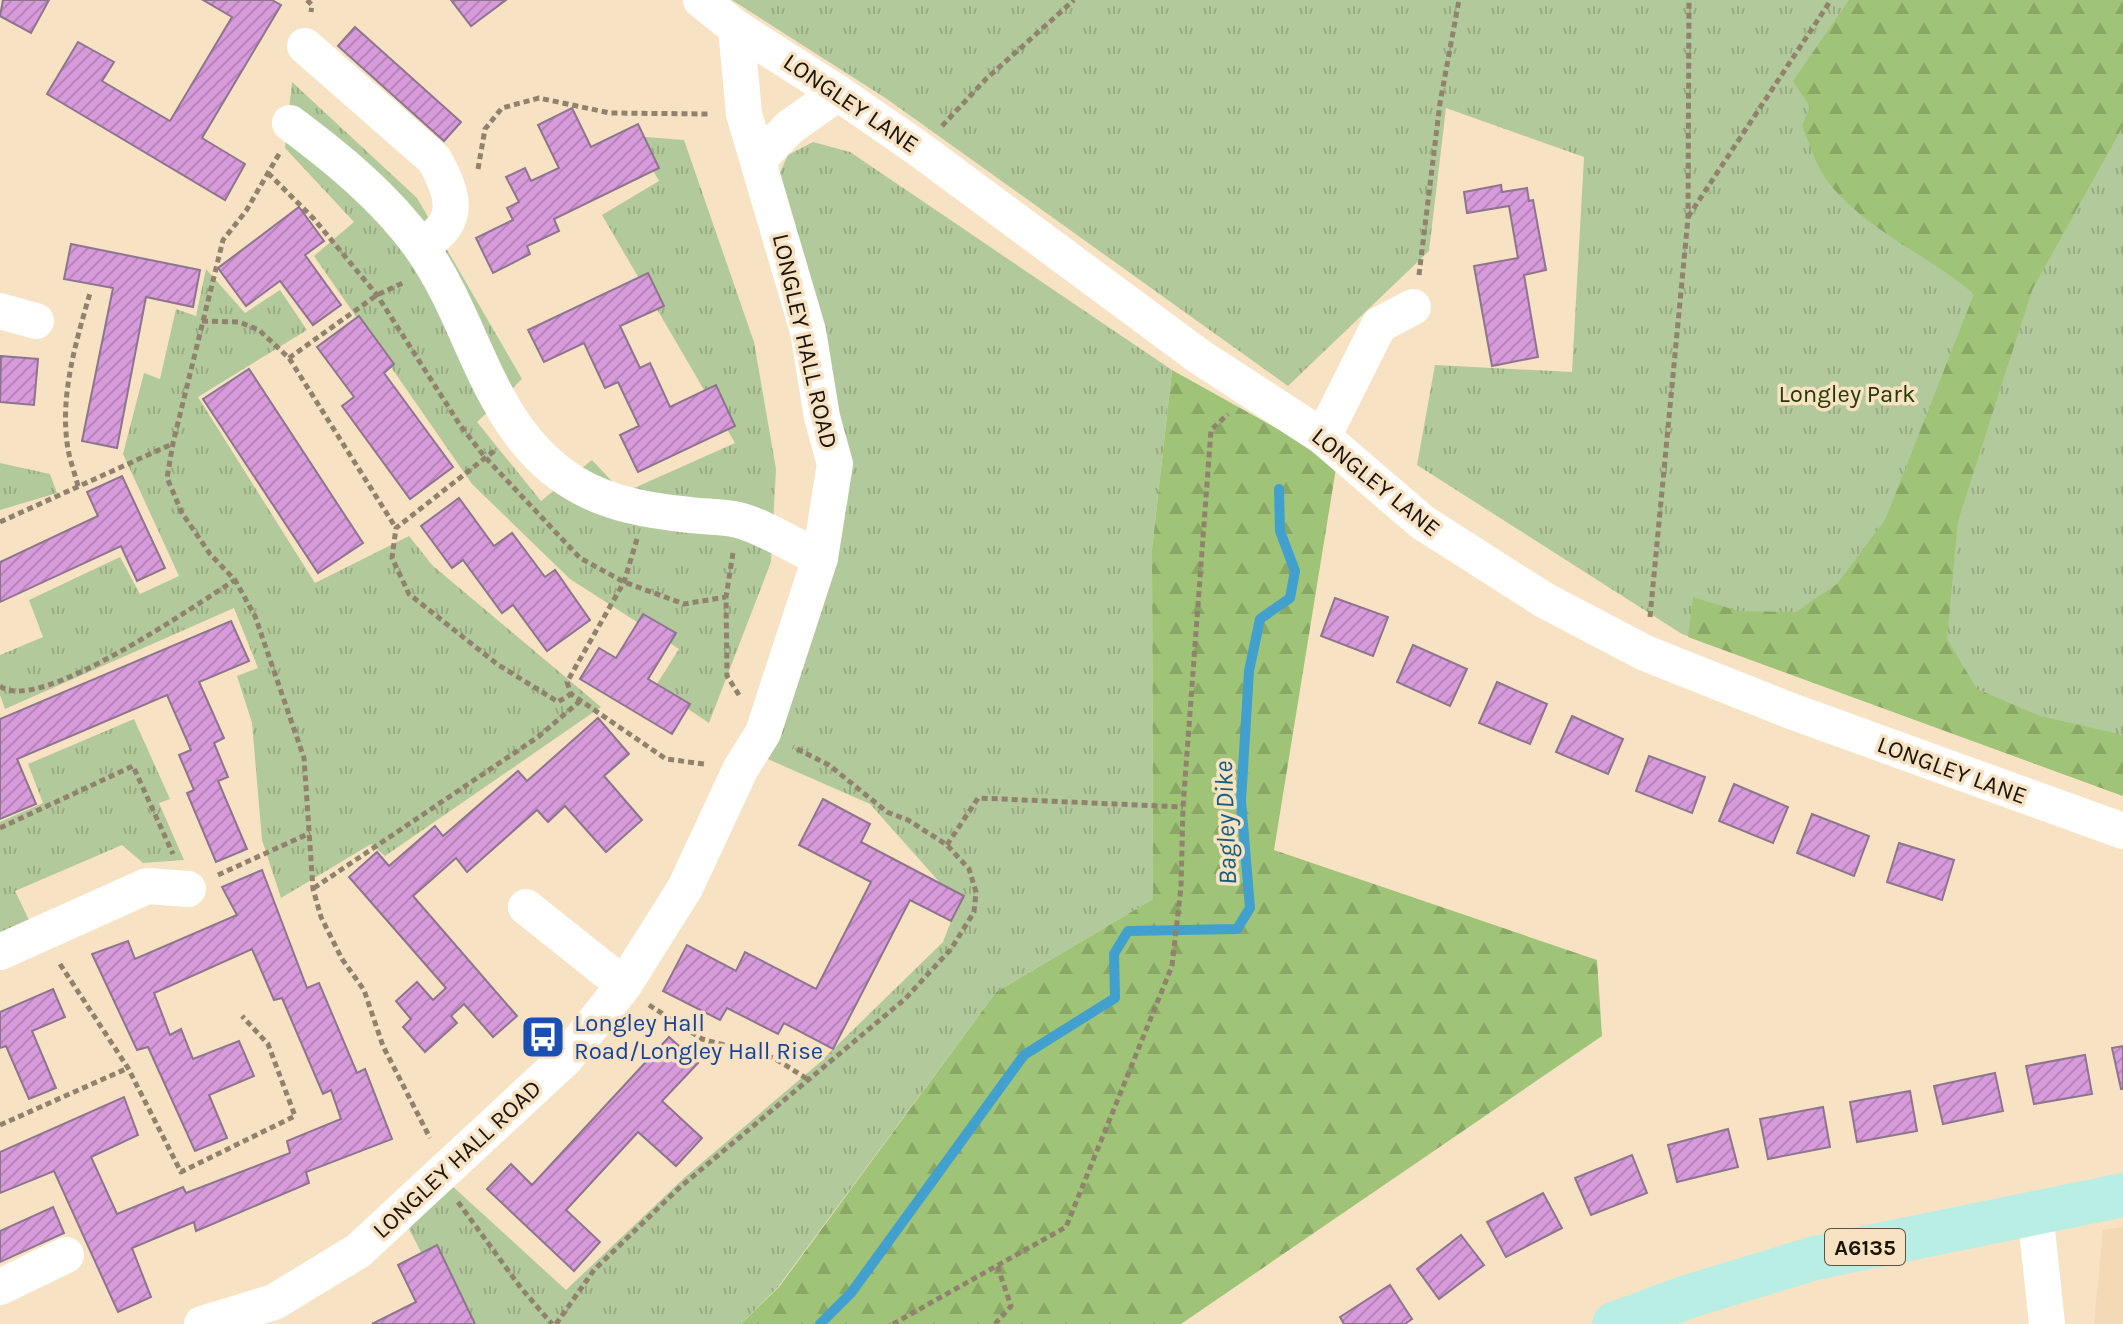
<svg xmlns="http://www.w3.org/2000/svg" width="2123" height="1324" font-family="Karla,sans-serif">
<defs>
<pattern id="grass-tufts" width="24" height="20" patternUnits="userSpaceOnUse" patternTransform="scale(2)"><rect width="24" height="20" fill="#b2c99b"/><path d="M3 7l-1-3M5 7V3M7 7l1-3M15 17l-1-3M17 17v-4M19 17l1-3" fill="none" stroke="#98ac84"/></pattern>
<pattern id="forest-firs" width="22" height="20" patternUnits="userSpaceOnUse" patternTransform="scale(2)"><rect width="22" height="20" fill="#a0c477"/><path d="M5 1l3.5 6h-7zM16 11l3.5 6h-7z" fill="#89a866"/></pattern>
<pattern id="building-hatch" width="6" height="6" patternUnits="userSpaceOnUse" patternTransform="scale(2)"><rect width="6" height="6" fill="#d79ada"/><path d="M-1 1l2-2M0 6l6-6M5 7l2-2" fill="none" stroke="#b884ba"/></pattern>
</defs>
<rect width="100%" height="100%" fill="#f8e2c4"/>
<path fill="#f3d9b4" d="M2123,1227V1324H2094L2103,1230Z"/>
<g fill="url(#grass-tufts)">
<path d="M732,0H2123V796L1682,634L1417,465L1435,365L1572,372L1584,157L1446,108L1429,251L1288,386L887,99Z"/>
<path d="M292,82L417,198L522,379L477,422L541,501L592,460L623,493L735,443L602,215L659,181L633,136L684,140L754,342L776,469L771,562L709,723L655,687L679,649L570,579L472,484L314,256L354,222L285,148Z"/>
<path d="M813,142L850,152L1172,370L1152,549L1153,899L996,992L778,1287L741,1324H458L406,1223L450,1184L566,1290L685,1177L818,1064L943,942L958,903L870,804L754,753L833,480L777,179L788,155Z"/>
<path d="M206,269L245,313L280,290L307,330L198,397L315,583L409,536L432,565L601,707L385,856L371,844L281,898L262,840L252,723L237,676L258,668L234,608L5,709L0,695V655L43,637L29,600L120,557L140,594L179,576L123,454L144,373L160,379L176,309L196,316Z"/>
<path d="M0,463L50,474L57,493L0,510Z"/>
<path d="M134,719L170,799L159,803L184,860L143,863L122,845L15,891L30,922L0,933V822L43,803L28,764Z"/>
</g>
<g fill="url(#forest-firs)">
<path d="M1849,0H2123V126L2032,290L1958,521L1947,639L1977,689L2040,716L2123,735V796L1688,637L1693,597L1738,611L1796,612L1837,584L1885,520L1974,294C1927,254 1867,231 1828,182C1816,167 1810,144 1802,126L1810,107L1793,81Z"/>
<path d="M1172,370L1337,462L1274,850L1597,960L1602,1036L1181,1324H741L779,1287L996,992L1153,899L1152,549Z"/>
</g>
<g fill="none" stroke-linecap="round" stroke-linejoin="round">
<path stroke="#41a0cd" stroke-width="10" d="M820,1324L851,1293L1024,1055L1115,998L1114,954L1128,931L1237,929L1250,908L1241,801L1249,671L1260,619L1290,598L1295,571L1280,531L1279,489"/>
</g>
<g fill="url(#building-hatch)" stroke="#8d758e" stroke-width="2">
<path d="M3,0H49L31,33L0,16Z"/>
<path d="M203,0H272L281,5L202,138L245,164L225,200L47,94L78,42L114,62L102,81L170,121L232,17Z"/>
<path d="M451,0H506L471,26Z"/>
<path d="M355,27L461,122L444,141L338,46Z"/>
<path d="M572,108L591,147L638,124L659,168L554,219L559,231L527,246L530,254L493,273L476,238L513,220L507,208L519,202L506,177L525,168L531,181L559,168L538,125Z"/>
<path d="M1501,185L1502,192L1527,188L1529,201L1533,200L1546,270L1524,275L1538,357L1492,366L1474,266L1518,258L1509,206L1467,213L1464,192Z"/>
<path d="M299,207L324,241L305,255L341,305L313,325L280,281L246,306L218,268Z"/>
<path d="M71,244L200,270L193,307L146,297L117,448L82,441L113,288L64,279Z"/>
<path d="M648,273L664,306L620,326L640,368L650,363L670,407L716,385L735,426L638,472L620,435L639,426L618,382L605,388L584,343L544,362L528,330Z"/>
<path d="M359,316L394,364L384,373L453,467L410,499L342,406L354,397L317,347Z"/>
<path d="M1,356L38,359L34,405L0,402Z"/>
<path d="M249,369L363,543L318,573L203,399Z"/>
<path d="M122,476L165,568L137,581L121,546L0,602V562L98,516L87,492Z"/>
<path d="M459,498L494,546L512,533L545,577L555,570L590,620L547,651L513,605L502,613L463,560L452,568L421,526Z"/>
<path d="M1335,598L1388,617L1373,656L1321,636Z"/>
<path d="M643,614L676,633L648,679L690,704L672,734L580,679L599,648L616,658Z"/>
<path d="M231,621L249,661L199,682L224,738L214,743L228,777L218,781L247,849L216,862L187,793L194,790L179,755L191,750L167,695L17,759L36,804L0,819V719Z"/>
<path d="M1413,645L1467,669L1450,706L1397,682Z"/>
<path d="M1497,682L1547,704L1530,744L1479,723Z"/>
<path d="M1572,716L1623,739L1608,774L1556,752Z"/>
<path d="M598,718L629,754L604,776L642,820L606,852L565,806L548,822L537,810L467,872L456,858L413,896L517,1016L493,1037L464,1004L451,1016L457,1023L425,1052L403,1027L411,1019L396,1001L417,982L433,1000L446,988L349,877L377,852L389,866L435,826L443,836L518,771L527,781Z"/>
<path d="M1649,756L1705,777L1692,813L1636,791Z"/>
<path d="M1734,784L1788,807L1773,843L1719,821Z"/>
<path d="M823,799L870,824L861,842L964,896L951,921L910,900L833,1049L784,1023L778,1034L727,1008L720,1020L663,991L687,945L736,971L745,952L816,989L871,882L799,845Z"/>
<path d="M1812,814L1869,836L1854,876L1797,853Z"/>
<path d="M1899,843L1954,860L1942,900L1887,882Z"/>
<path d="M262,870L307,988L319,983L357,1073L365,1069L392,1139L306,1172L309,1183L196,1231L194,1222L132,1248L151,1297L118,1312L54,1171L0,1193V1152L124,1097L138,1135L91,1157L117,1214L183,1187L186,1193L290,1153L287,1141L341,1119L331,1090L323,1094L282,998L274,1000L252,949L154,993L170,1035L181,1029L193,1059L239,1041L254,1076L209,1095L227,1138L195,1151L148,1047L137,1050L92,954L128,941L135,959L237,915L222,887Z"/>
<path d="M53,989L65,1017L32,1031L56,1088L29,1099L6,1046L0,1048V1012Z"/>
<path d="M669,1037L698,1063L662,1101L702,1138L676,1166L638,1132L566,1210L600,1242L574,1271L487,1189L511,1164L532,1185Z"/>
<path d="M2123,1046V1089H2121L2112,1048Z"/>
<path d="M2085,1055L2092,1094L2034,1104L2026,1066Z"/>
<path d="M1995,1073L2003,1111L1943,1124L1934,1086Z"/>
<path d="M1910,1091L1917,1131L1857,1142L1850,1102Z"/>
<path d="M1823,1107L1830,1147L1768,1159L1760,1119Z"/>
<path d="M1728,1129L1738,1167L1677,1182L1668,1145Z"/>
<path d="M1632,1155L1647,1193L1591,1215L1575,1178Z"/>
<path d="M1543,1193L1562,1228L1506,1257L1487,1222Z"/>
<path d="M53,1207L64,1233L0,1262V1231Z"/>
<path d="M1461,1235L1484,1265L1439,1299L1417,1269Z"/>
<path d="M437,1245L475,1324H372L416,1302L398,1265Z"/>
<path d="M1390,1285L1412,1319L1405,1324H1344L1340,1317Z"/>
</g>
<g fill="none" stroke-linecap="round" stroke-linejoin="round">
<g stroke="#91826d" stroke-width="5" stroke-dasharray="6 4" stroke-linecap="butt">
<path d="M307,0L312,5L311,12"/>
<path d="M942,126L986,79L1074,0"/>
<path d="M279,154L246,211L223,240L173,443L167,478L182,513L210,554L235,580L255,616L304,758L313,889L321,917L342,959L364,990L383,1046L430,1138"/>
<path d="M478,169L485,129L502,108L539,98L610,113L709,114"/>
<path d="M268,173L314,219L377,295L460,425L484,456L580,558L624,582L684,604L726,597"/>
<path d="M1688,217L1831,0"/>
<path d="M1419,275L1440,103L1459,0"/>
<path d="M202,321L239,322L259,330L289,358L396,528"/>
<path d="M289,358L377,295L405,282"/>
<path d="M494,451L396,528L392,558L409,594L497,664L558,702L571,694"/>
<path d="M78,486C75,474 70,461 68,449C59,397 76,342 90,293"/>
<path d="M0,522L172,444"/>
<path d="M637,539L624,582L567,682L571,694L666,759L704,764"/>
<path d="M733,553L726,597L727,676L739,695"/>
<path d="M1650,617L1688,218L1689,0"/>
<path d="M0,686C37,716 197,604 235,580"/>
<path d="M0,828L133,766L173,854"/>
<path d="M947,845L978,798L1183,807"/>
<path d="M218,875L310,833"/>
<path d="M314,888L538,737L580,701"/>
<path d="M60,964L128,1068L181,1172L295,1116L268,1044L242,1016"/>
<path d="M649,1005L702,1039L774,1058L809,1080"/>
<path d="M0,1125L128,1068"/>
<path d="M458,1202L521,1288L552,1324"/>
<path d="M556,1324L594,1270L679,1188L905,999L951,949L974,912L976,892L969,869L947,845L908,820L887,812L829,765L793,747"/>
<path d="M893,1324L1066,1227L1172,966L1181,887L1183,807L1211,430L1228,414"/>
<path d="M995,1324L1011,1306L997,1265"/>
</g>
<g stroke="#fff" stroke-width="36">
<path d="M701,0L736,28L838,93L919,149L1200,357L1323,437L1422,522L1544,600L1645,653L1791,711L2123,831"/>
<path d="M305,46L434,159C444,177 459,205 445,225C439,234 429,241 422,248"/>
<path d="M290,123C337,158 387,199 421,247C476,324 487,430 574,483C608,504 650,511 690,515C705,517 723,516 738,520C763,526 796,547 820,558"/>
<path d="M759,159L790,127L838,93"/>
<path d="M0,311L36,321"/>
<path d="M1323,437L1379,325L1413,307"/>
<path d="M526,907L624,985"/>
<path d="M0,952L147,886L188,889"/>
<path d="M2035,1211L2047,1324"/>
<path d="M0,1287L66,1255"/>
<path d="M202,1324L274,1302L358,1251L565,1059L624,985L685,888L741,768L763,733L820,558L835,464L822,417L808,331L744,114L736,28"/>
</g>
<path stroke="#b9eee4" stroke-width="44" d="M1614,1324L1690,1296L1815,1258L2123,1195"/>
</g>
<defs>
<g id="bus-square" transform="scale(2.3)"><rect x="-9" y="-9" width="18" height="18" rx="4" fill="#1a4fb4" stroke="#f8e2c4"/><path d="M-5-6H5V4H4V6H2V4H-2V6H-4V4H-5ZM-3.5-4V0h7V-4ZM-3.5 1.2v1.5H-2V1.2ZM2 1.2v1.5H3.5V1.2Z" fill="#fff"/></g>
</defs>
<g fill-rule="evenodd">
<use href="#bus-square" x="543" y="1037"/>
</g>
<g text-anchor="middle" stroke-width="7" stroke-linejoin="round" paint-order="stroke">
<rect fill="#f8e2c4" stroke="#5e5242" stroke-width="2" x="1825" y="1229" width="80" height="36" rx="6"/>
<g font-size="22" font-weight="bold" fill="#1c150a">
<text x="1865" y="1255">A6135</text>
</g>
<g font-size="24" fill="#1c150a" stroke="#f8e2c4">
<text transform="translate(851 103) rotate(34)" y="8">LONGLEY LANE</text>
<text transform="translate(805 341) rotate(77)" y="8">LONGLEY HALL ROAD</text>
<text transform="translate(1376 482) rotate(39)" y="8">LONGLEY LANE</text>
<text transform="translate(1952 770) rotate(20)" y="8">LONGLEY LANE</text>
<text transform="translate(457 1159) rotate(-43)" y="8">LONGLEY HALL ROAD</text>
</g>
<g font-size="24" fill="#253a01" stroke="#f8e2c4">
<text x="1847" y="402">Longley Park</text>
</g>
<g font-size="24" fill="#164399" stroke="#f8e2c4" text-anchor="start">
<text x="574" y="1031">Longley Hall<tspan x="574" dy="28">Road/Longley Hall Rise</tspan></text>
</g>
<g font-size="26" font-style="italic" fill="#165e7d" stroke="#f8e2c4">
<text transform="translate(1225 823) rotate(-92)" y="9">Bagley Dike</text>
</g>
</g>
</svg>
